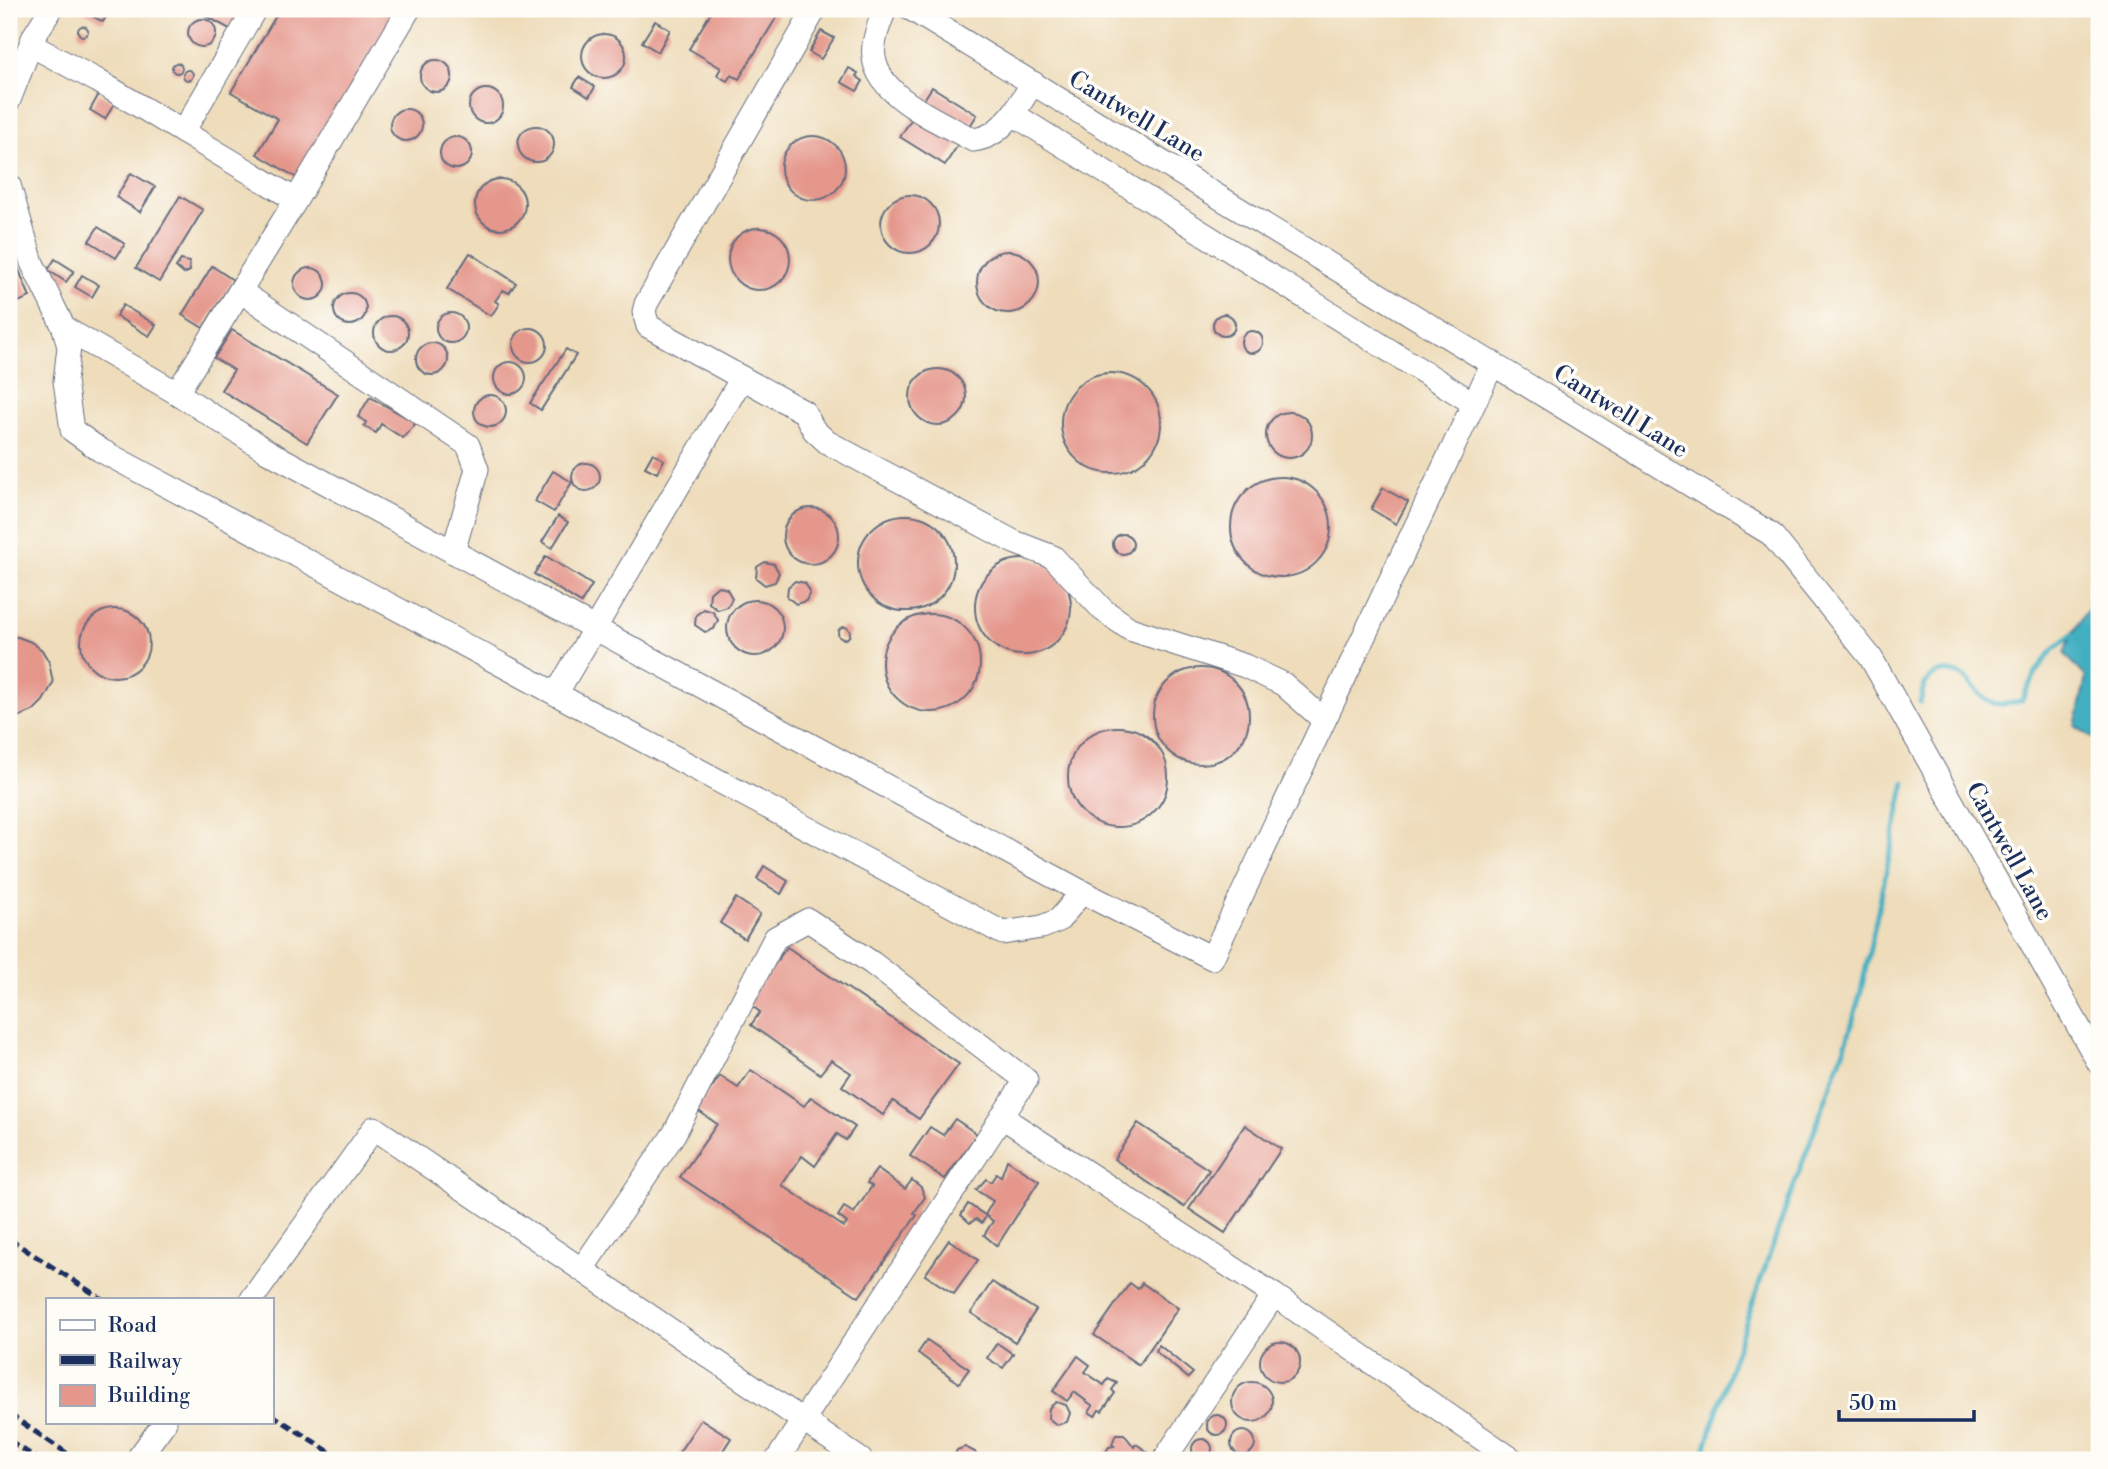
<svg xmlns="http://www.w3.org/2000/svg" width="2108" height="1469" font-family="'Libre Bodoni',serif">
<rect width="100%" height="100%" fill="#fdfcf7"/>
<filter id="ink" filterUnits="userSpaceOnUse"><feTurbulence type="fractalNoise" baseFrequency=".0143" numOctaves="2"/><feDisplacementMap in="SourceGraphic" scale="14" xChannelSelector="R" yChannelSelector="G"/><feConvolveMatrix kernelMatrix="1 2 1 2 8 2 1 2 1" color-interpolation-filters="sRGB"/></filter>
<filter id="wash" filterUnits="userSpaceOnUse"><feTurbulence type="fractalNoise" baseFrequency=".00686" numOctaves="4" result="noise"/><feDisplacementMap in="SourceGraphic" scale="28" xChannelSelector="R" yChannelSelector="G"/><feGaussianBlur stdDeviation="1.57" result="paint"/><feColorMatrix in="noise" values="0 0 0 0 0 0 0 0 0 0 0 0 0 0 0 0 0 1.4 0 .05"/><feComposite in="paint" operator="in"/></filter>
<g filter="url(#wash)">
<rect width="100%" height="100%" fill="#eedcba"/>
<path fill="#43afc1" stroke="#2f6f90" stroke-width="2" d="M2099,590V742L2075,726L2086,677L2064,653L2072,635Z"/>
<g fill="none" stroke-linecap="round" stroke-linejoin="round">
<g stroke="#43afc1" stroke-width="5">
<path d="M1920,702C1922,697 1922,691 1924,686C1932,669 1953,668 1966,679C1975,686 1979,698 1990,702C2001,706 2012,704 2022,700C2034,673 2047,651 2072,635L2078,636"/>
<path d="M1702,1460L1732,1362L1788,1202L1848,1038L1861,991L1905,782"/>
</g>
</g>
<g id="blocks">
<g fill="#e5978c">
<path d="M85,9H110L103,22L83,11Z"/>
<path d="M193,9H250L237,33Z"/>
<path d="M280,9H404L302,181L257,154L278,119L231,92Z"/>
<path d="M713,9L781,10L739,79L731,75L727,81L717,75L721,68L689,49Z"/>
<circle cx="202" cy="33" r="14"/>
<path d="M655,21L670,30L658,52L642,42Z"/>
<circle cx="83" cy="31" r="5"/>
<path d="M821,31L834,38L821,59L809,52Z"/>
<circle cx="604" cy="56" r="22"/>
<circle cx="436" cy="76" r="16"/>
<circle cx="177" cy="68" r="5"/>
<path d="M849,68L858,73L856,76L863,81L857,91L841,82Z"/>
<circle cx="188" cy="75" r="5"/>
<path d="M579,77L595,87L589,97L573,87Z"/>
<path d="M932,87L977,115L945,165L900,137Z"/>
<circle cx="486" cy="106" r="17"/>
<path d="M99,94L115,103L105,119L90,110Z"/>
<circle cx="406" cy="125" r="16"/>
<circle cx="536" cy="144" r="18"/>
<circle cx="813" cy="168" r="32"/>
<circle cx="456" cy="153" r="16"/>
<path d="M131,173L155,187L140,212L116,197Z"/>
<circle cx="500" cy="204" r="25"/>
<circle cx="910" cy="224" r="29"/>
<path d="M180,196L203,210L159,282L136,268Z"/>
<path d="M98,227L125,244L116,258L89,241Z"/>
<circle cx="759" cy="259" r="31"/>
<path d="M9,246L30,297L9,306Z"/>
<circle cx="1008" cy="282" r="31"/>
<path d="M470,253L516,283L509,293L503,290L495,301L499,304L491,316L447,289Z"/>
<path d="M55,259L74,271L66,282L48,270Z"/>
<path d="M181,260L189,262L190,271L184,274L176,267Z"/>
<path d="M212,266L233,280L203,328L182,315Z"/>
<circle cx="310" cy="284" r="16"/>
<path d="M82,275L99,285L92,297L75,287Z"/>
<circle cx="350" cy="309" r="16"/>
<path d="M123,305L156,325L149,336L116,316Z"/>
<circle cx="451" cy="328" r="15"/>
<circle cx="1224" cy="325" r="11"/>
<circle cx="391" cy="333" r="17"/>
<circle cx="530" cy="345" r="17"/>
<path d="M232,330L338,394L307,443L221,390L234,370L214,358Z"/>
<circle cx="1252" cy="342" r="11"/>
<circle cx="432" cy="359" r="16"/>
<path d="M566,349L576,355L541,410L530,403Z"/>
<circle cx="510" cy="378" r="16"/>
<circle cx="938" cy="397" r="28"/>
<circle cx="1111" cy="423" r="50"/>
<circle cx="490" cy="411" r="16"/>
<path d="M370,397L416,423L403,438L381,424L376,433L364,426L366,422L358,417Z"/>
<circle cx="1289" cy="435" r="23"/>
<path d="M653,453L664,460L657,473L645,467Z"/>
<circle cx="586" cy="477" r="14"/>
<path d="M553,471L572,482L554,512L535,501Z"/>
<circle cx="1281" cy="527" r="50"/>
<path d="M1383,488L1408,502L1396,524L1371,509Z"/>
<circle cx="811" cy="536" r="28"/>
<circle cx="906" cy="563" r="48"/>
<path d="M558,516L568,522L552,548L542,542Z"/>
<circle cx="1123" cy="544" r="10"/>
<path d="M546,556L592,585L581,603L534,574Z"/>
<circle cx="1023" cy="607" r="48"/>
<path d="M765,562L774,564L779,573L775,582L765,585L756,578L757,567Z"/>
<path d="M795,581L805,583L810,592L806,601L796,604L787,597L788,587Z"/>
<path d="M718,586L727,589L732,598L728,607L718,610L709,603L710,593Z"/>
<circle cx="755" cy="628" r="28"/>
<path d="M704,609L713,612L718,620L714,629L705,632L695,625L696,615Z"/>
<circle cx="115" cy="643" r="34"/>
<circle cx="931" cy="663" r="49"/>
<circle cx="844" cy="633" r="6"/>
<path d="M9,637H18L31,642L42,650L49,662L53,683L43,701L33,711L20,716H9Z"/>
<circle cx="1201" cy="716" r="48"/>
<circle cx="1118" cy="777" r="50"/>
<path d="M764,866L788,881L781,894L757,879Z"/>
<path d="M736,898L760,914L745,939L720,923Z"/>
<path d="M787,947L959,1064L919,1119L893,1101L883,1115L842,1086L851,1073L831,1060L820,1074L751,1025L760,1012L747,1002Z"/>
<path d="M751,1070L804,1106L811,1097L855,1127L846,1140L837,1134L815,1166L802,1156L782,1185L844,1227L847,1223L838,1216L844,1207L854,1213L872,1186L867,1183L877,1169L905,1189L912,1180L921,1187L925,1197L914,1213L917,1215L859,1297L680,1177L717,1124L696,1109L720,1076L738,1088Z"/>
<path d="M955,1119L977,1134L945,1179L910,1156L930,1127L943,1135Z"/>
<path d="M1138,1123L1209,1170L1184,1207L1114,1159Z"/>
<path d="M1245,1125L1281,1149L1225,1233L1189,1209Z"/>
<path d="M1007,1160L1039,1181L997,1246L984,1235L993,1221L986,1216L982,1223L976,1219L970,1223L961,1215L968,1204L985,1215L993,1201L976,1190L986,1179L991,1182L996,1174L1001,1177Z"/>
<path d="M949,1240L978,1260L954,1294L925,1275Z"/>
<path d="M992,1282L1036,1310L1015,1342L971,1313Z"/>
<path d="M1130,1283L1138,1289L1142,1283L1178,1308L1139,1365L1094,1335Z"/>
<path d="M927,1340L969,1369L959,1383L918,1353Z"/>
<circle cx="1280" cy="1362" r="20"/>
<path d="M997,1343L1013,1354L1003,1368L987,1358Z"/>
<path d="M1159,1345L1193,1373L1188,1378L1155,1351Z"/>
<path d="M1078,1356L1090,1365L1085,1372L1104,1385L1108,1379L1117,1383L1112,1390L1115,1393L1102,1411L1099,1410L1095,1416L1089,1412L1093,1406L1074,1392L1067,1401L1053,1391Z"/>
<circle cx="1252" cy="1402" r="20"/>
<path d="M1056,1402L1066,1405L1070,1413L1067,1422L1057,1425L1048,1418L1049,1408Z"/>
<circle cx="1217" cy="1425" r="10"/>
<path d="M701,1419L731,1438L717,1460H674Z"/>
<circle cx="1243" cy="1443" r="12"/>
<path d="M1116,1434H1124L1134,1447L1136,1444L1148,1452L1143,1460H1111L1104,1455L1109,1447L1114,1446L1112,1444Z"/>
<circle cx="1202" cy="1449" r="10"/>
<path d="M965,1447L975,1452L978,1460H952L957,1450Z"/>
<path d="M1224,1456L1233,1460H1213L1220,1457Z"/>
</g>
</g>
</g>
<g filter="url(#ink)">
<use href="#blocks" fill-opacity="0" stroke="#656c7e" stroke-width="2"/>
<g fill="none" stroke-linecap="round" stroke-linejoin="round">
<g stroke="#656c7e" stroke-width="25">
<g id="minor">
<path d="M815,9L646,304L644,312L648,326L804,412L814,430L827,442L1014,542L1053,557L1103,610L1130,629L1245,666L1283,684L1324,720"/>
<path d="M885,9C881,20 875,33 874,45C867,94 938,120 973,140C991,138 1001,128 1013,114"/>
<path d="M911,9L1771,534L1871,658L2099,1063"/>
<path d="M31,45L98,81L296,200L177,393L267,451L1082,892"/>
<path d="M1033,83L1013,114L1473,403"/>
<path d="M9,100L34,36L51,9"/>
<path d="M183,132L255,9"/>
<path d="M9,185L32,263L64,328L69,347L65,381L72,430L100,450L1003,933L1042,927L1059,920L1082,892L1212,958L1493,363"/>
<path d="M296,200L409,9"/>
<path d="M240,291L468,445L477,469L453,552"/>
<path d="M64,328L177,393"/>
<path d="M556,694L742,378"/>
<path d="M1002,1117L1274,1295"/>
<path d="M582,1269L674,1134L775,938L808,920L872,963L1026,1080L777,1460"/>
<path d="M252,1299L374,1128L861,1460"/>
<path d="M137,1460L165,1422"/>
<path d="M1164,1460L1274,1295L1513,1460"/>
</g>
</g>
<use href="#minor" stroke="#fff" stroke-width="23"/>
<g stroke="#1b2f5e" stroke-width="5" stroke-dasharray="10 5" stroke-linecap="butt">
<path d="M9,1239L102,1299"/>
<path d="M9,1414L77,1460"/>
<path d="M271,1414L342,1460"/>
<path d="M9,1440L39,1460"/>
<path d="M9,1459L11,1460"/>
</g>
</g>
</g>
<g text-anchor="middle" stroke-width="7" stroke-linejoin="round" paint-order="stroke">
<g font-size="24" fill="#1b2f5e" stroke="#fdfcf7">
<text transform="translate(1137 116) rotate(31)" y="8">Cantwell Lane</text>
<text transform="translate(1621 411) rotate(32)" y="8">Cantwell Lane</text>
<text transform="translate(2010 851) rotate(61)" y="8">Cantwell Lane</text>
</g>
</g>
<rect width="2108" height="1469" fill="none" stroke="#fdfcf7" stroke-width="35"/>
<rect x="46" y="1298" width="228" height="126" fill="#fdfcf7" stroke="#a3aaba" stroke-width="2"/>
<rect x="60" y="1320" width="35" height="10" fill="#ffffff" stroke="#a3aaba" stroke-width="2"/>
<text x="108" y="1332" font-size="21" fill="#1b2f5e">Road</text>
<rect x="60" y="1355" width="35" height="10" fill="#1b2f5e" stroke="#a3aaba" stroke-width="2"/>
<text x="108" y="1368" font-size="21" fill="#1b2f5e">Railway</text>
<rect x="60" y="1385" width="35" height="21" fill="#e5978c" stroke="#a3aaba" stroke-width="2"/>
<text x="108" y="1402" font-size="21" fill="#1b2f5e">Building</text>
<path d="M1839 1410v10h135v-10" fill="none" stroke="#1b2f5e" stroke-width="3.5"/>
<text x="1849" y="1410" font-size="21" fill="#1b2f5e" stroke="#fdfcf7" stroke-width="5" paint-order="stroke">50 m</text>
</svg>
